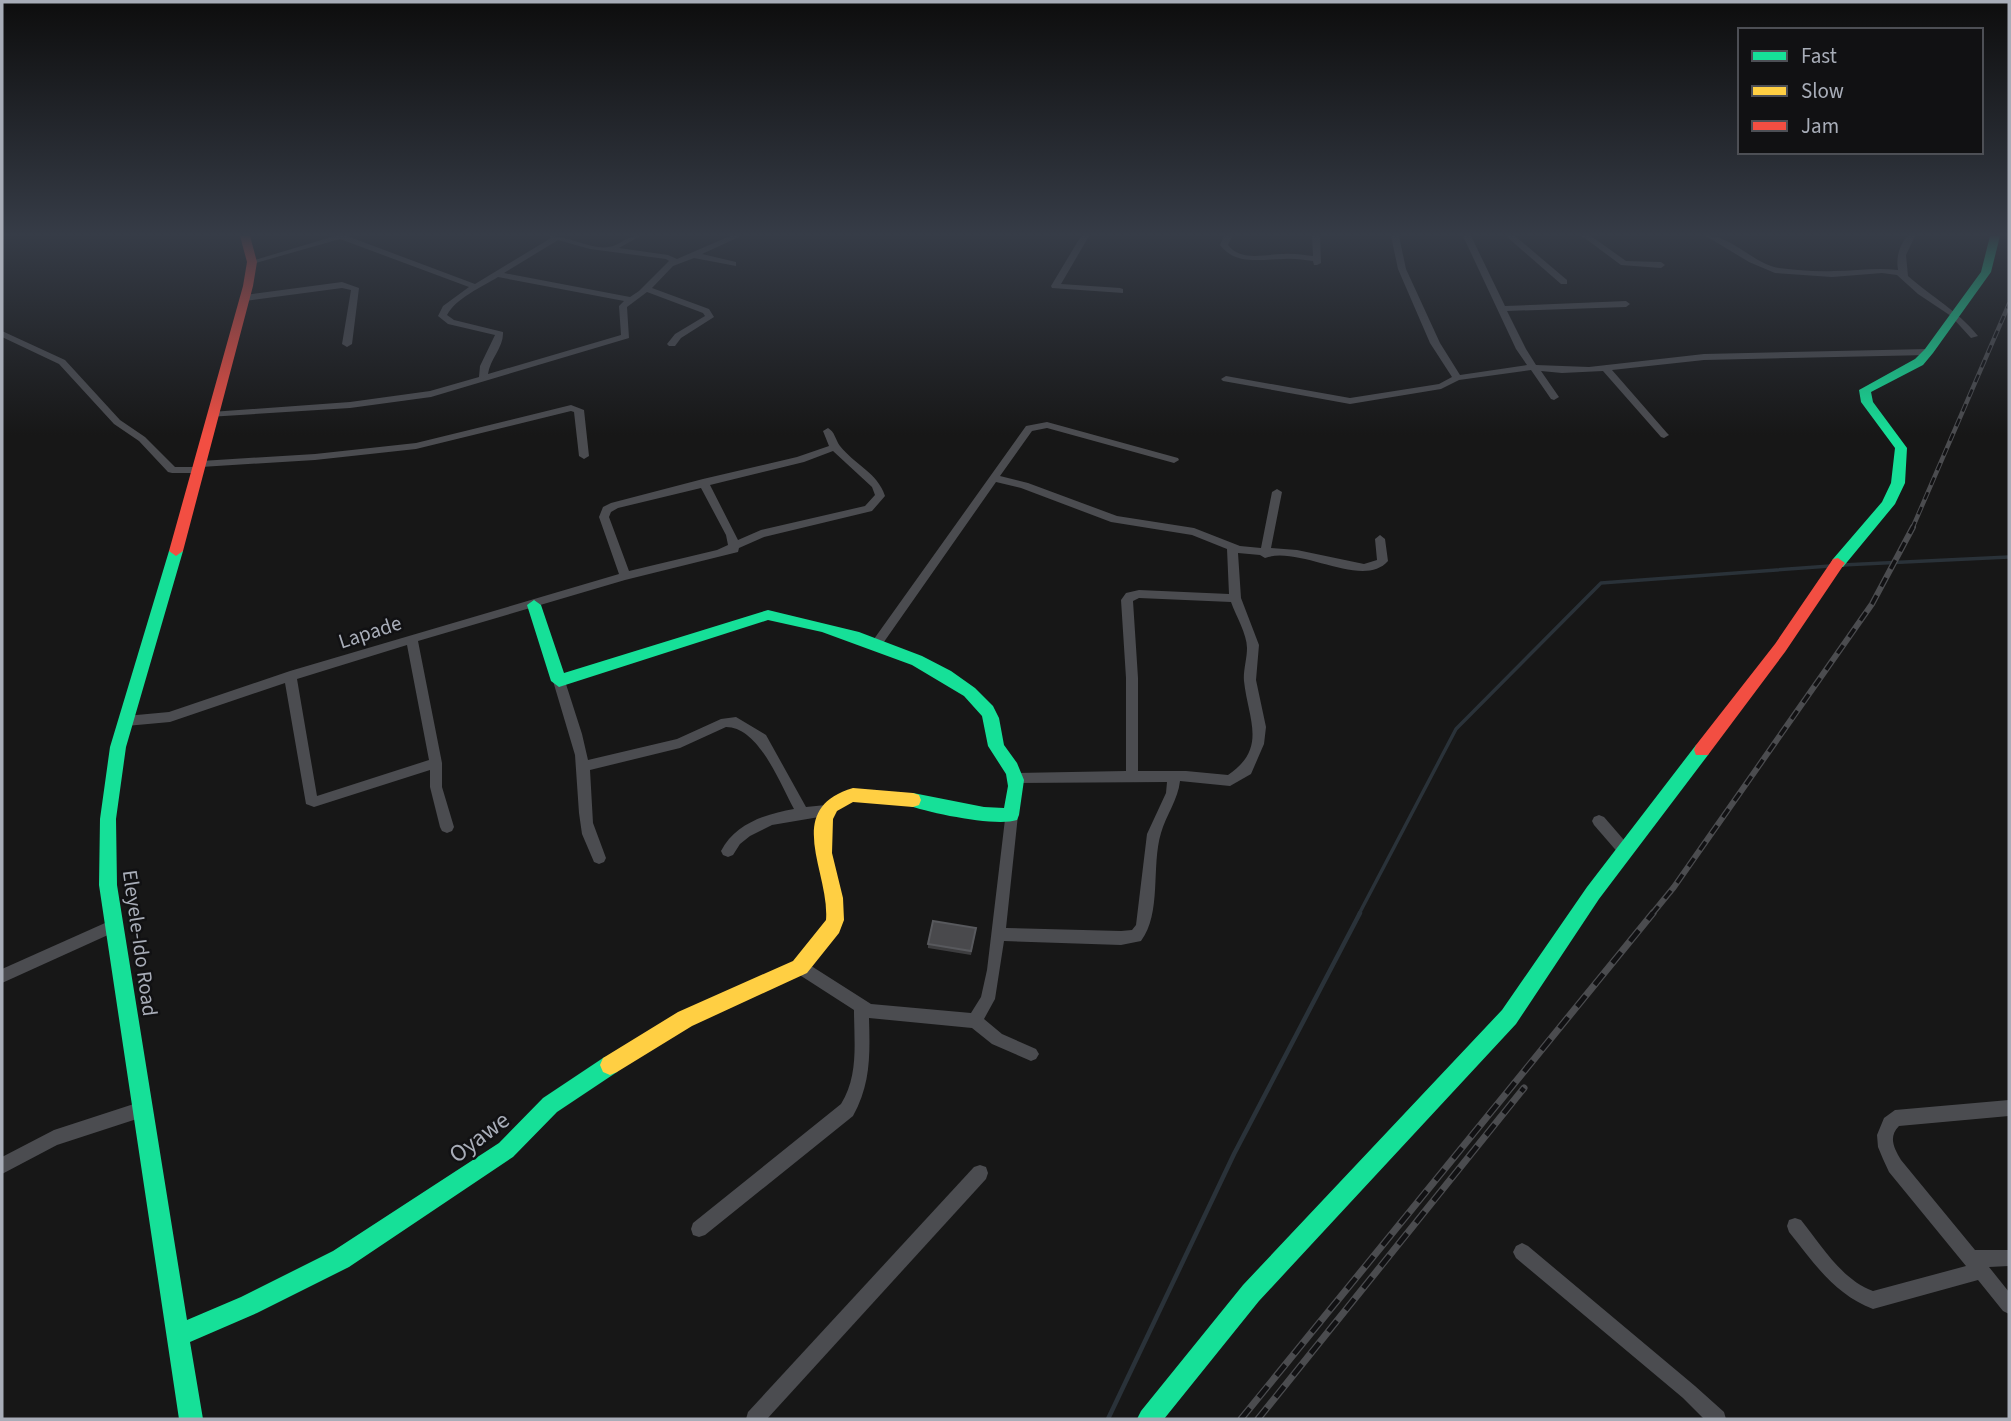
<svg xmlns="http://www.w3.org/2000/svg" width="2011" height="1421" font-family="'Source Sans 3',sans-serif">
<rect width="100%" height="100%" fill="#171717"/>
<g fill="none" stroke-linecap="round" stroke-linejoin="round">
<g stroke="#2a3239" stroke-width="3.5">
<path d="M1842,565L2009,557"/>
<path d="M1359,914L1456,729L1601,583L1830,566"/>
</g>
<path stroke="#2a3239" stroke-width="4.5" d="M1108,1419L1234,1154L1360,913"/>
<g fill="#4b4c50" fill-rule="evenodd">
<path d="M335,236H347L475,284L551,238L549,236C568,236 593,250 609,247C621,245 625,236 640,236L619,248L668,255L677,259L730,236H741L702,254L736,262V266L694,258L673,266L652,288L709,309L714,317L681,338L675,346H669L667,344L675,334L705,316L703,313L647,292L627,307L629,338L431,397L350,408L208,417V413L211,412L350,402L430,391L479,377L480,366L495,335L448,324L438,316L443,306L469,287L340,239L252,264L248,262ZM558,240L590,249L666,259L669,261L639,291L630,297L504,273ZM498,277L624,301L619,306L621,335L488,374C490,359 504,347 503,332L454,320L447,315C456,298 482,287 498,277Z"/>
<path d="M1081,236H1089L1061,284L1120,288L1123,289V293L1052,288L1051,286Z"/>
<path d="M1224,236H1232L1228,245C1241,262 1265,254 1283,254C1293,253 1303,255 1313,256L1312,236H1320L1321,263L1317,265H1314L1313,261C1303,260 1294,258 1284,259C1261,259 1236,266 1220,245Z"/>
<path d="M1391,236H1399L1406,269L1440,343L1460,375L1527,365L1516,349L1463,236H1471L1505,306L1626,301L1630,304L1626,307L1507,311L1526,349L1536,365L1589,367L1704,354L1928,349L1933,352L1928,355L1704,360L1612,370L1667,433L1669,435L1664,438L1661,437L1603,371L1562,373L1541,371L1559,397L1554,400L1551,399L1531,370L1459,380L1441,389L1350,404L1223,381L1221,379L1226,376L1350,398L1439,384L1452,377L1430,343L1398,269Z"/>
<path d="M1506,236H1515L1567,280V284H1561Z"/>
<path d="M1582,236H1591L1626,261L1661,262L1665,265L1661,268L1621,265Z"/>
<path d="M1706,236C1732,235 1753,264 1779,268C1797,270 1816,272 1834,271C1856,271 1876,267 1898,270C1896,256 1899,247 1907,236H1915L1906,255L1908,276C1933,298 1957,310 1978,336L1971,338L1951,316L1918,294L1897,275L1882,273L1832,277L1775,273L1749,262Z"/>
<path d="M342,282L359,288L352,344L347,347L342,344L351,290L342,288L245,301L241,298L245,295Z"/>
<path d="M2,331L65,360L120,420L145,437L175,467H199L196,464L201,461L315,454L416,443L571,405L584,410L589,456L584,459L579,456L574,412L571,411L416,449L315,460L201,467L204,470L199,473H172L168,472L139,441L114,424L59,364L2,337Z"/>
<path d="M1047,422L1178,458L1179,460L1174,463L1047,428L1032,431L1000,476L1028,483L1117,516L1194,528L1240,546L1261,548L1272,492L1277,489L1282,492L1271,548L1297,550L1364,564L1377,560L1375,539L1380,535L1385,539L1388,561C1363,590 1299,545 1265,558L1260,555L1238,553L1241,598L1259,645L1256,680L1266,727L1264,744L1251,774L1230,786L1180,781C1178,800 1166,815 1161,833C1151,866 1162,913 1141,941L1121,945L1004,941L995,999L984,1019L1002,1034L1036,1049L1039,1054L1036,1059L1031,1061L992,1044L972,1028L869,1018C870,1053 871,1084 853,1116L705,1235L699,1237L693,1235L691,1229L693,1223L841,1104C859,1075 854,1042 854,1010L795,972L793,967L795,962L800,960L805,962L871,1004L971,1013L981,997L987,970L1006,811L1011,809L1016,811L1018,815L1006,928L1121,931L1132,930L1136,925L1147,834L1166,793L1167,782L1016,783L1011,782L1010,778L1011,774L1016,773L1126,771V678L1121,600L1126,593L1139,590L1229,594L1227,549L1192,535L1111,522L1021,488L996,482L879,649L875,650L869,646L1026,426ZM1139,598L1231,602C1236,616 1247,634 1247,648C1247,659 1243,671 1244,681C1248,719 1268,748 1228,775L1186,771H1138V678L1133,601Z"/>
<path d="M828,428C835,432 835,439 840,446C854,464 878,473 885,496L872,511L764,537L739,548L738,552L625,580L418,641L442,763V787L454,827L452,831L447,833L442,831L440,827L430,787V770L314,807L306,804L285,683L170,722L126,726L122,724L120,721L122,718L126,716L169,712L290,671L619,574L599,517L603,507L611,503L703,479L797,457L829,446L823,431ZM833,451L872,487L875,495L865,506L761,530L738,540L710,485L804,462ZM701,488L726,535L728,545L717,550L629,571L609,517L611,512L618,508ZM407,645L429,760L317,796L297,679Z"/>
<path d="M559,676L565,681L582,734L588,760L677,739L721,719L736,717L766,735L806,807L826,805L831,807L833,811L831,815L772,825L750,836L740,844L733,855L728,857L723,855L721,851C735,824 765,814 794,809C780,784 759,727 726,727L680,748L590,770L593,823L606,858L604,862L599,864L594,862L582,834L579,813L575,755L553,681Z"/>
<path d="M1599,815L1604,817L1630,847L1632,851L1630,855L1625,857L1620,855L1594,825L1592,821L1594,817Z"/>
<path d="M114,919L119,920L121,925L119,930L2,983V969Z"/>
<path d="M2009,1100V1116L1899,1126C1888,1137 1894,1148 1901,1160L1975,1250H2009V1266L1989,1267L2009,1292V1314L2003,1311L1978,1280L1873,1309C1834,1294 1814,1263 1789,1232L1787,1226L1789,1220L1795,1218L1801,1220C1821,1245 1842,1280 1873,1291L1966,1266L1889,1172L1883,1159L1878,1147L1877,1135L1884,1118L1895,1110Z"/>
<path d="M143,1101L149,1103L151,1109L149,1115L57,1145L2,1174V1157L54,1130Z"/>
<path d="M980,1165L986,1167L988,1173L986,1179L767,1419H746L748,1412L974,1167Z"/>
<path d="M1522,1243L1528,1246L1695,1386L1724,1412L1726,1419H1704L1683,1398L1516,1258L1513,1252L1516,1246Z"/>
</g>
<g fill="#16e098" fill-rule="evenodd">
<path d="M1990,236H2000L1991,272L1933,353L1923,365L1871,392L1873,402L1907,448L1905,483L1895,504L1843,567H1833L1831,563L1833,559L1882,502L1891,483L1895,448L1861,402L1859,390L1915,359L1925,349L1981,272Z"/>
<path d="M176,546L183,551L126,747L116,819L117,885L187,1320L241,1297L333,1251L499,1143L543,1098L603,1058L610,1055L617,1058L620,1065L617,1072L557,1112L513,1157L349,1267L257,1313L190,1342L203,1419H179L99,885L100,819L110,747L169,551Z"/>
<path d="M534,600L541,605L564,673L768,610L859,632L922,656L951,671L975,688L993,706L999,718L1004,745L1017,763L1024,780L1019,815L1017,820C996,827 929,813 907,805L905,800L907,795L913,793L984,807L1004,808L1008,786L1006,774L988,746L982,716L964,696L912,665L822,632L768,620L559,687L551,681L527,605Z"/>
<path d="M1702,743L1708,745L1710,750L1708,755L1599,899L1516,1024L1259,1301L1164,1419H1137L1141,1411L1243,1285L1502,1010L1587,887L1696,745Z"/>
</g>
<path fill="#ffcf43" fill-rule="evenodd" d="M853,788L913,793L919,795L921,800L919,805L913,807L853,802L837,811L833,819L832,853L843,898L844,920L839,933L807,973L692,1026L617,1072L610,1075L603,1072L600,1065L603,1058L678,1012L793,961L826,920C830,872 782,809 853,788Z"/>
<g fill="#f24e42" fill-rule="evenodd">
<path d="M240,236H250L257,262L253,286L183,551L176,556L169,551L243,286L247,262Z"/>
<path d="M1838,558L1845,563L1785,652L1708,755H1696L1694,750L1696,745L1775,644L1833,559Z"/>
</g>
<g stroke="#4b4c4f" stroke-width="4.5">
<path id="rail-far2" d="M1912,529L2009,304"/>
</g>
<g stroke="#4b4c4f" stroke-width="6">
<path id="rail-far1" d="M1652,914L1674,887L1872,604L1913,527"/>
</g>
<g stroke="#4b4c4f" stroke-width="7">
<g id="rail">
<path d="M1241,1419L1653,913"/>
<path d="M1258,1419L1524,1088"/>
</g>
</g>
<use href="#rail-far2" stroke="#111113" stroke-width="2.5" stroke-dasharray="8" stroke-linecap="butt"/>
<use href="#rail-far1" stroke="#111113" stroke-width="3.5" stroke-dasharray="10" stroke-linecap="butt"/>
<use href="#rail" stroke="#111113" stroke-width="4.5" stroke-dasharray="14" stroke-linecap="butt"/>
</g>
<path fill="#3d3d3f" d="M976,928L971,955L928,948V944Z"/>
<path fill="#49494c" stroke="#58595d" stroke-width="2" d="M933,921L976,928L971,951L928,944Z"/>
<linearGradient id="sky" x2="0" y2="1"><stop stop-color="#0d0d0d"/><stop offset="0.54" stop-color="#363c47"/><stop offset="1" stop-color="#363c47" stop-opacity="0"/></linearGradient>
<rect width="2011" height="435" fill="url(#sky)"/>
<g text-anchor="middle" stroke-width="5" stroke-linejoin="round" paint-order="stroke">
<g font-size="21" fill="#a8adb8" stroke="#111113">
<text transform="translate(370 632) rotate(-18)" y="7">Lapade</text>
<text transform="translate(140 943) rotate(82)" y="7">Eleyele-Ido Road</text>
</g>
<g font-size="24" fill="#a8adb8" stroke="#111113">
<text transform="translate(479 1137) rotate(-37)" y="8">Oyawe</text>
</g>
</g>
<rect width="2011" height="1421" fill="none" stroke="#a8adb8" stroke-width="7"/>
<rect x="1738" y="28" width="245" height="126" fill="#111113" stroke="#4d4f55" stroke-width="2"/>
<rect x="1752" y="51" width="35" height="10" fill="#16e098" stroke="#4d4f55" stroke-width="2"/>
<text x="1801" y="63" font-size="21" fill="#a8adb8">Fast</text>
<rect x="1752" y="86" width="35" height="10" fill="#ffcf43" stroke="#4d4f55" stroke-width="2"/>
<text x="1801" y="98" font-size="21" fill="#a8adb8">Slow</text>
<rect x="1752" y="121" width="35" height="10" fill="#f24e42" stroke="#4d4f55" stroke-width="2"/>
<text x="1801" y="133" font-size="21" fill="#a8adb8">Jam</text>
</svg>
